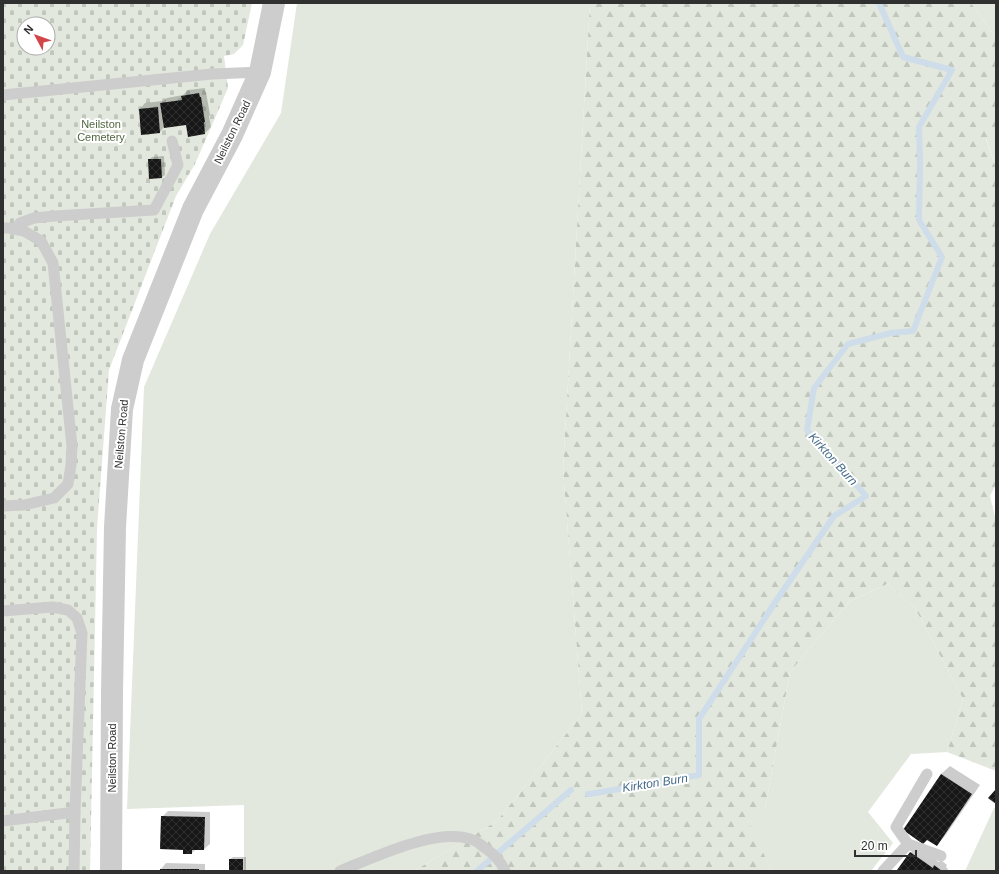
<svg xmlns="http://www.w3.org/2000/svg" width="999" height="874" font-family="Arial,sans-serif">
<defs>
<pattern id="forest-firs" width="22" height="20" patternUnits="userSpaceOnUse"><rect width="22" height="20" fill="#e2e8dd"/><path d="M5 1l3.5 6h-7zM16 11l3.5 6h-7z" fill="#c2c7be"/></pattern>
<pattern id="cemetery-stones" width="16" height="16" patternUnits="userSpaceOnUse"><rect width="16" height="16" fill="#e2e8dd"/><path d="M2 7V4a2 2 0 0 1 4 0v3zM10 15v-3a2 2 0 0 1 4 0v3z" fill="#c2c7be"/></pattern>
<pattern id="building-cross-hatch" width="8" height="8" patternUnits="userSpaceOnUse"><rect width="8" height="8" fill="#171717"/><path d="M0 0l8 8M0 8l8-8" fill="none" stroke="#303030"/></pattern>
</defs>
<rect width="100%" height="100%" fill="#fff"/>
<g fill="#e2e8dd">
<path d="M297,3H590L563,469L582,714L497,821L414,871H244V805L127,809L144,387L210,234L281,113Z"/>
<path d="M971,3H996V38Z"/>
<path d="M996,134V168L986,138Z"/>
<path d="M887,584L915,608L963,699L947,752L911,754L868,812L893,843L871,871H772L746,819L765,809L790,672L849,602Z"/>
<path d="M994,808L996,809V871H965Z"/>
</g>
<path fill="url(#forest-firs)" d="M590,3H971L996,38V134L986,139L996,168V484L990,496L996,521V771L947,752L963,699L915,608L887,584L849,602L790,672L765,809L747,819L772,871H414L497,821L582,714L563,469Z"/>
<path fill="url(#cemetery-stones)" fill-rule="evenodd" d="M3,3H252L243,45L234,54L224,56L228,88L195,164L176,196L109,370L97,528L90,871H3ZM24,24H48V48H24Z"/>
<g fill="#0003">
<path d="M205,88V92H206L210,115L209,116L211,127L205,133L187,124L164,127L160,132L142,134L140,109L145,103L163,101L167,98L183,95L188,90Z"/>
<path d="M164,156L165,175L162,177L150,178L149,160L152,157Z"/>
<path d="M950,766L980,785L945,836L937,845L941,774Z"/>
<path d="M168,811L210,812V844L204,849H196L192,853L162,817Z"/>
<path d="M916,847L939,862L941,860L947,865L946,867L948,869L947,871H900L910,853Z"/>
<path d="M233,857H246V871H230V859Z"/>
<path d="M166,863L205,864V871H161V869Z"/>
</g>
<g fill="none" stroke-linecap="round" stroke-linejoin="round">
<g stroke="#cedde9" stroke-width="6">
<path d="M588,794H590L699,775V719L776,601L834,516L866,496L807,430L814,388L848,344L891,333L913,331L942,257L919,220L920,163L919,127L952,70L903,57L879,3"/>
<path d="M477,871L571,790"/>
</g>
</g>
<g fill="url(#building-cross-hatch)">
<path d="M199,93L200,97H201L205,122H204L205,134L188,137L186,125L164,128L160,103L182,100L181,96Z"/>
<path d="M158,107L160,133L141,135L139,109Z"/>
<path d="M148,159H161L162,178L149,179Z"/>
<path d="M941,774L972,794L937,846L927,840L923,844L903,830Z"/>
<path d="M996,789V804L988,798Z"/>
<path d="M161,816L205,817L204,850H192V854H183V850L160,849Z"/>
<path d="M910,852L933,868L934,865L942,871H898L897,870Z"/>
<rect x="229" y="859" width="14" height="12"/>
<rect x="160" y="869" width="39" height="2"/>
</g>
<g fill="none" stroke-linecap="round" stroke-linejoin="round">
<g stroke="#cdcdcd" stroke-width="11">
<path d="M3,95L212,74L260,72"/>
<path d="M3,228H9L24,231L41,241L53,263L72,446L71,465L68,484L54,498L24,505L3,506"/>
<path d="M17,229L20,223L34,218L55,216L154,210L178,165L172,141"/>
<path d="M3,611L52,607L68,610L77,618L82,633L75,812L74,871"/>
<path d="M927,774L896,827L908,844L941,856"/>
<path d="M3,821L75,812"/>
<path d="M340,871C373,858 438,826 473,840C477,841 481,845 485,848C494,854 501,862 505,871"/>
<path d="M883,871L908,844"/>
</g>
<path stroke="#cdcdcd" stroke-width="22" d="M111,871L112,692L115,527L122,409L133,360L193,209L232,135L260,72L274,3"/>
</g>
<g text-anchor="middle" stroke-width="4" stroke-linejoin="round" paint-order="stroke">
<g font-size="11" fill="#516742" stroke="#fff">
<text x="101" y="128">Neilston<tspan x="101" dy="13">Cemetery</tspan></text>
</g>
<g font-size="11" fill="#303030" stroke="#fff">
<text transform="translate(232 132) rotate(-64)" y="4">Neilston Road</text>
<text transform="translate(121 434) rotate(-85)" y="4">Neilston Road</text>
<text transform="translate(112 758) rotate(-90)" y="4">Neilston Road</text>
</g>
<g font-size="12" font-style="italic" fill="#466c8a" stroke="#fff">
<text transform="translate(833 459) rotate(48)" y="4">Kirkton Burn</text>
<text transform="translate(655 783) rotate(-9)" y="4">Kirkton Burn</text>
</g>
</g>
<rect width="999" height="874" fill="none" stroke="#303030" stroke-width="8"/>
<g transform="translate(36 36) rotate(311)"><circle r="19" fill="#ffffff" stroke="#acacac"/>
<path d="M0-3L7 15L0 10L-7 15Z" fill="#d34648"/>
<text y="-6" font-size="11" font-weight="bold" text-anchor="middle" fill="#303030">N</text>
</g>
<path d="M855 850v6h61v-6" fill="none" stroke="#303030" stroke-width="2"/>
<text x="861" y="850" font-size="12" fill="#303030" stroke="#ffffff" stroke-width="3" paint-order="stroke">20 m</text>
</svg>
